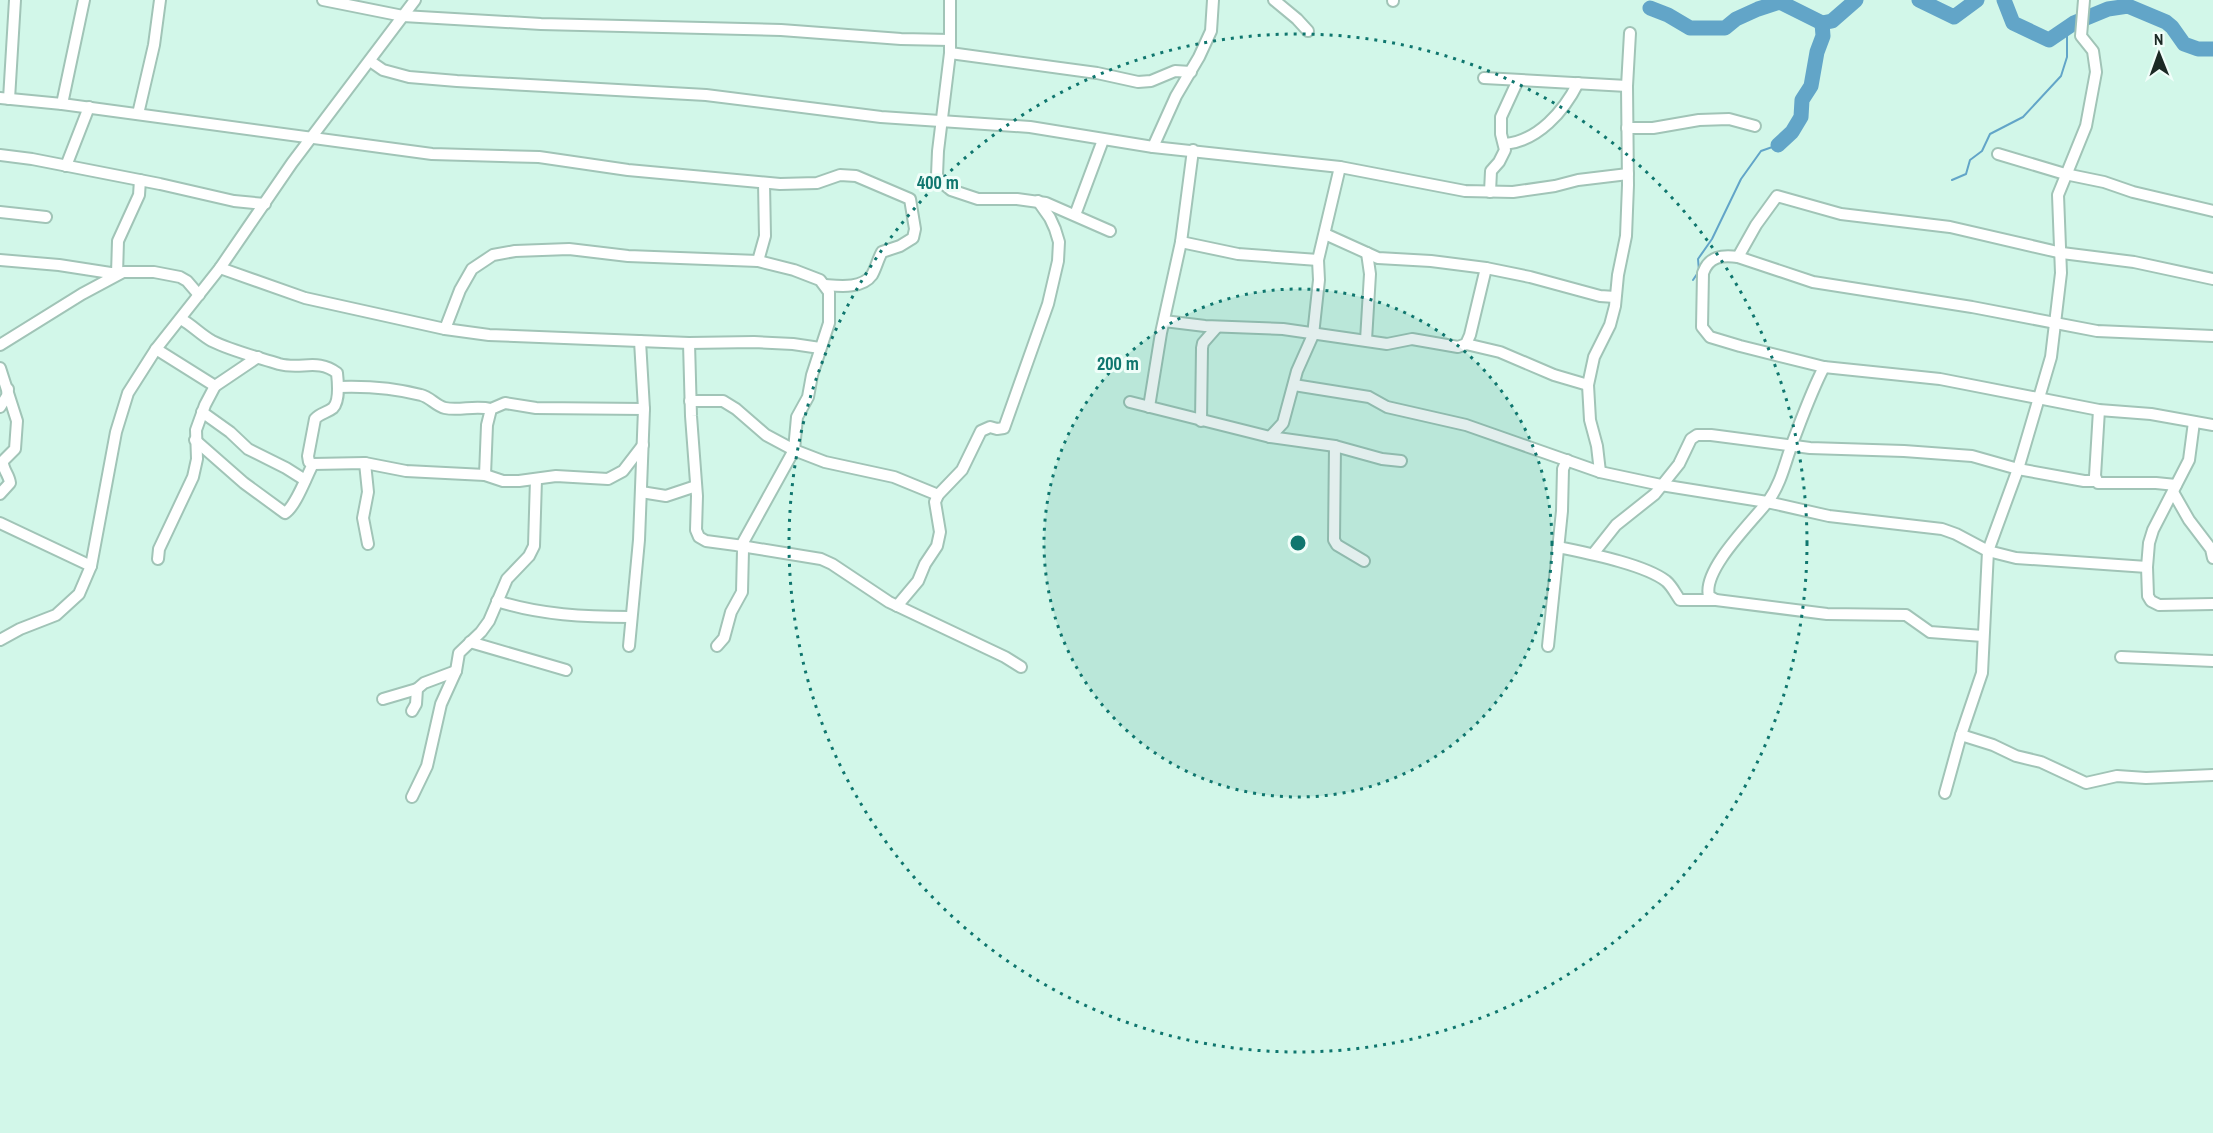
<svg xmlns="http://www.w3.org/2000/svg" width="2213" height="1133" font-family="'Archivo Narrow',sans-serif">
<rect width="100%" height="100%" fill="#d2f7e9"/>
<g fill="none" stroke-linecap="round" stroke-linejoin="round">
<g stroke="#62a5c8" stroke-width="2">
<path d="M1952,180L1966,174L1970,160L1982,151L1990,134L2023,117L2061,76L2067,57V27"/>
<path d="M1693,280L1699,271L1698,259L1712,239L1741,179L1761,151L1778,145"/>
</g>
<g stroke="#62a5c8" stroke-width="15">
<path d="M1919,0L1954,17L1977,0"/>
<path d="M2004,0L2013,23L2049,40L2074,23L2108,9L2128,6L2166,22L2172,27L2184,44L2198,49H2213"/>
<path d="M1650,8L1668,15L1690,28H1725L1736,19L1758,9L1780,2L1822,23"/>
<path d="M1778,145L1792,132L1801,117L1802,100L1811,86L1817,52L1823,36L1822,23L1832,21L1856,0"/>
</g>
<g stroke="#a1c4b7" stroke-width="14">
<g id="minor">
<path d="M323,0L403,16L541,24L781,30L901,39L950,40"/>
<path d="M950,0V53L938,151L937,175L940,181L951,190L978,199H1017L1046,203L1110,231"/>
<path d="M1274,0L1297,19L1308,31"/>
<path d="M1393,1V0"/>
<path d="M950,53L1097,73L1138,82L1151,81L1175,71L1191,72"/>
<path d="M370,61L383,70L409,77L457,81L706,95L881,117L1030,127L1153,147L1340,167L1465,191L1513,192L1555,186L1578,180L1628,174"/>
<path d="M1484,78L1627,86"/>
<path d="M0,98L62,104L432,154L539,157L628,170L780,184L817,183L840,175L856,176L910,199L915,229L913,238L900,246L882,252C878,259 876,268 872,275C862,289 839,286 825,285"/>
<path d="M9,99L15,0"/>
<path d="M62,104L84,0"/>
<path d="M138,114L154,45L160,0"/>
<path d="M1627,128H1653L1699,120L1729,119L1755,126"/>
<path d="M1505,144C1538,141 1564,111 1578,83"/>
<path d="M1153,147L1176,96L1199,57L1211,31L1213,0"/>
<path d="M1998,154L2065,174L2104,182L2133,192L2213,211"/>
<path d="M0,155L32,159L160,184L234,201L265,204"/>
<path d="M66,166L89,107"/>
<path d="M1490,192L1491,171L1499,162L1505,150L1501,134V117L1518,80"/>
<path d="M0,212L46,217"/>
<path d="M1075,215L1103,140"/>
<path d="M1325,234L1378,258L1431,261L1486,268L1530,277L1600,296L1615,297"/>
<path d="M1181,242L1238,254L1318,260"/>
<path d="M1738,257L1756,225L1777,196L1841,214L1950,227L2062,253L2134,262L2213,279"/>
<path d="M0,260L59,265L117,274L118,241L139,195L140,180"/>
<path d="M758,261L765,236L764,183"/>
<path d="M220,268L305,298L445,329L489,335L689,343L754,342L793,344L820,348"/>
<path d="M181,319C192,325 201,335 212,341C232,351 257,357 279,364C301,370 318,358 337,373C338,382 340,401 333,408C327,413 320,413 315,419L308,456L309,462L313,464L365,463L406,471L485,475L487,425L491,409L505,403L536,408L644,409"/>
<path d="M1164,321L1205,326L1283,329L1387,344L1412,339L1458,347L1466,344L1470,335L1486,268"/>
<path d="M445,329L460,290L472,269L493,255L515,251L569,249L628,256L758,261L794,270L820,280L829,292V323L812,375L808,397L797,417L794,450L741,546L821,559L832,564L889,602L1005,657L1021,667"/>
<path d="M2213,336L2097,331L1972,307L1813,282L1738,257C1722,255 1709,256 1703,273L1702,327L1710,337L1740,346L1824,367L1940,379L2099,410L2151,414L2213,425"/>
<path d="M1366,340L1370,274L1367,253"/>
<path d="M689,343L691,416L697,496L696,530L699,537L706,541L736,545L741,546L743,550L742,592L731,612L724,638L717,646"/>
<path d="M1466,344L1500,352L1554,375L1588,385"/>
<path d="M0,345L82,294L123,272H154L180,277L187,281L199,295"/>
<path d="M156,349L215,386"/>
<path d="M1824,367C1811,392 1802,418 1792,444C1785,463 1781,483 1769,500C1754,520 1702,569 1709,596L1716,600L1827,614L1906,615L1930,632L1983,636"/>
<path d="M0,368L17,421L15,449L3,461C2,469 9,474 10,483L0,494"/>
<path d="M1294,385L1369,397L1387,407L1466,425L1600,472L1661,485L1767,502L1829,516L1942,529L1956,534L1988,551L2016,558L2147,567"/>
<path d="M338,387C365,386 394,388 421,395C430,397 436,406 445,408C460,411 475,405 491,409"/>
<path d="M690,401H723L736,409L766,435L794,450L825,462L894,477L938,495"/>
<path d="M1130,402L1270,437L1335,446L1382,459L1401,461"/>
<path d="M0,407L7,396L8,389"/>
<path d="M1149,407L1161,333L1181,242L1193,150"/>
<path d="M2099,410L2095,476L2098,483H2156L2176,485"/>
<path d="M202,412L230,432L248,449L286,468L305,480"/>
<path d="M1201,421L1202,348L1203,343L1217,327"/>
<path d="M2194,422L2189,460L2153,530L2149,543L2147,567L2148,596L2151,601L2159,605L2213,604"/>
<path d="M1270,437L1283,423L1297,371L1313,335L1319,280L1318,260L1340,167"/>
<path d="M195,440L244,483L285,513C296,506 306,477 313,464"/>
<path d="M1335,446L1334,540L1337,545L1364,561"/>
<path d="M365,463L368,492L363,518L368,544"/>
<path d="M1600,472L1597,446L1590,420L1588,385L1594,357L1610,325L1615,306L1618,275L1626,236L1628,185L1627,86L1630,33"/>
<path d="M485,475L503,481H519L556,476L608,479L623,471L643,445"/>
<path d="M641,492L666,496L696,486"/>
<path d="M2173,492L2189,520L2211,549L2213,558"/>
<path d="M0,523L91,566"/>
<path d="M1558,547C1586,553 1644,564 1666,581C1672,586 1675,593 1680,600H1716"/>
<path d="M1593,554L1616,525L1655,494L1679,464L1691,439L1697,435H1711L1810,448L1904,451L1972,456L2018,469L2084,481H2096"/>
<path d="M158,559L159,549L193,477L197,459L196,430L205,405L215,386L258,357"/>
<path d="M497,601C540,615 586,617 630,617"/>
<path d="M897,606L918,581L925,564L937,546L940,532L935,502L938,495L962,470L981,431L990,427L997,429L1004,428L1048,304L1058,261L1059,242L1055,229L1050,218L1038,201"/>
<path d="M0,640L20,629L56,615L79,594L91,566L116,432L128,393L156,349L220,268L292,163L415,0"/>
<path d="M470,642L566,670"/>
<path d="M629,646L639,540L644,409L640,341"/>
<path d="M1548,646L1562,511L1563,469L1567,460"/>
<path d="M2121,657L2213,661"/>
<path d="M383,699L417,689"/>
<path d="M412,711L416,704L417,689L424,683L456,671"/>
<path d="M1961,735L1993,745L2016,756L2041,762L2086,783L2117,776L2146,778L2213,775"/>
<path d="M1945,793L1961,735L1982,673L1988,551L2018,469L2051,357L2061,273L2058,195L2086,126L2096,72L2093,51L2081,36L2084,0"/>
<path d="M412,797L427,766L441,704L456,671L459,653L481,632L489,621L507,579L529,556L534,546L536,479"/>
</g>
</g>
<use href="#minor" stroke="#fff" stroke-width="10"/>
</g>
<circle cx="1298" cy="543" r="254" fill="#0f766e" fill-opacity=".12"/>
<g fill="none" stroke="#0f766e" stroke-width="3" stroke-dasharray="3 6">
<circle cx="1298" cy="543" r="254"/>
<circle cx="1298" cy="543" r="509"/>
</g>
<circle cx="1298" cy="543" r="9" fill="#0f766e" stroke="#f0fef9" stroke-width="3"/>
<g font-size="18" text-anchor="middle" font-weight="bold" fill="#0f766e" stroke="#f0fef9" stroke-width="6" stroke-linejoin="round" paint-order="stroke">
<text x="938" y="189">400 m</text>
<text x="1118" y="370">200 m</text>
</g>
<g transform="translate(2159 54) rotate(359)" stroke="#f0fef9" stroke-width="4.5" paint-order="stroke">
<path d="M0-4.5L10 22L0 15L-10 22Z" fill="#1b2924"/>
<text y="-9" font-size="16" font-weight="bold" text-anchor="middle" fill="#1b2924">N</text>
</g>
</svg>
